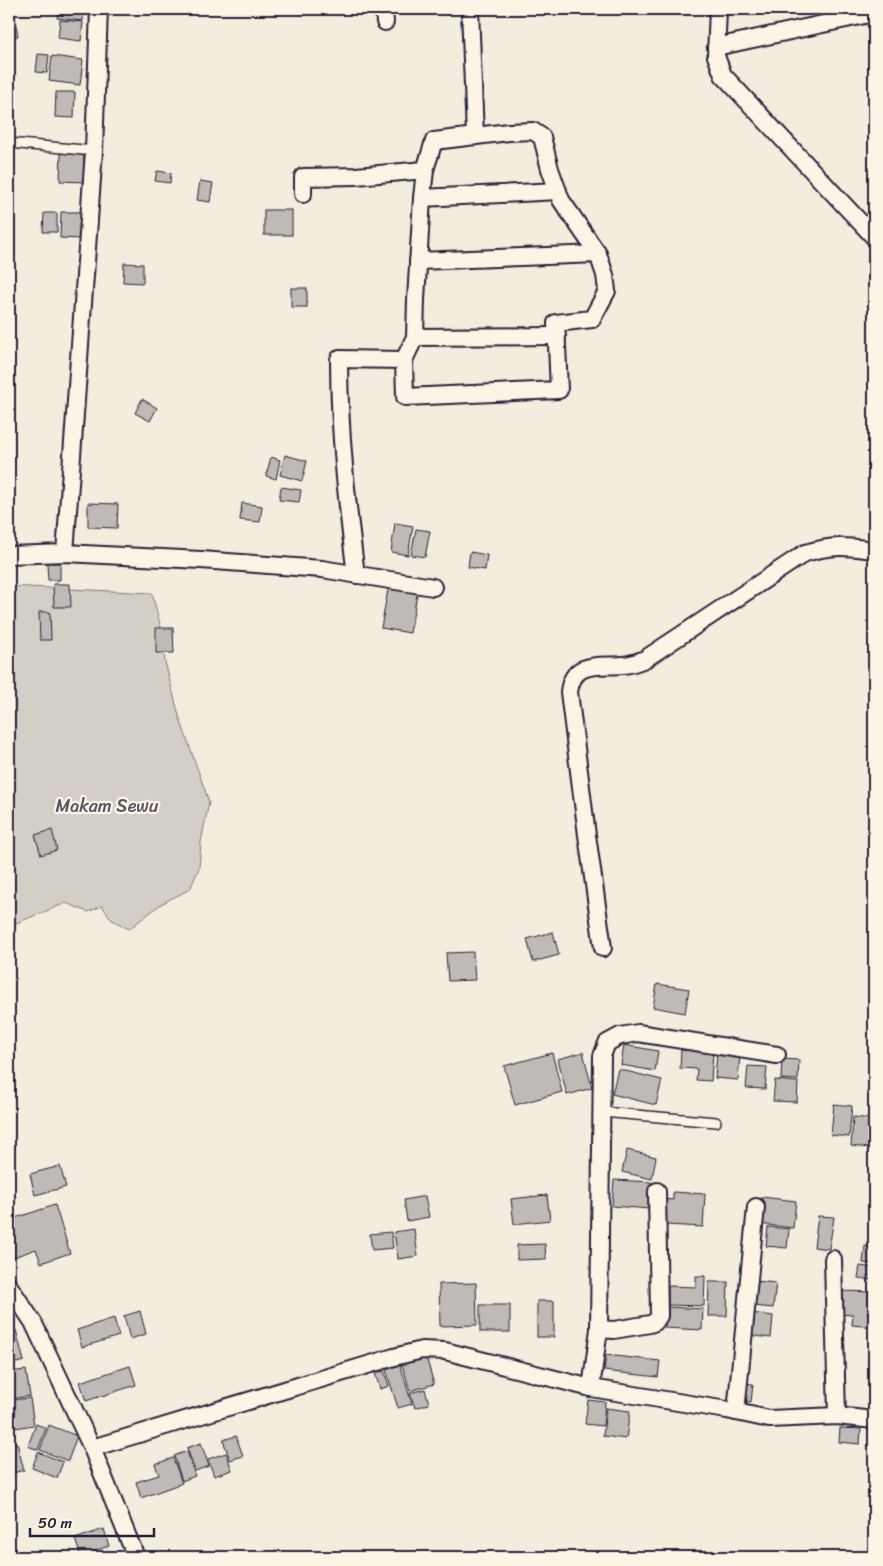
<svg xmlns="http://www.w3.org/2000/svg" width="883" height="1566" font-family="Sriracha,sans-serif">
<rect width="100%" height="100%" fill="#f3edde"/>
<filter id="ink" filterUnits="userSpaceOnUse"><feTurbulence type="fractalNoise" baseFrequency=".02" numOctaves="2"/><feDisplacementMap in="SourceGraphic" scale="10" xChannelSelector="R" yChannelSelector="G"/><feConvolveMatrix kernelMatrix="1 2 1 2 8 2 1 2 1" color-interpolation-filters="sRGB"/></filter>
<g filter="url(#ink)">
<path fill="#d4cfc6" stroke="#7b7880" d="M9,586L152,593L163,636L165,662L179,716L209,802L201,842L199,868L190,889L161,904L129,929L112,920L102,906L88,912L66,903L9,926Z"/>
<g fill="#bfbab6" stroke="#22223b">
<path d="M58,9H84L83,21L57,18Z"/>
<path d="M14,12L18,36L9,38V13Z"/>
<path d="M60,20L83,22L81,41L58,38Z"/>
<path d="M38,54L49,55L47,73L36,72Z"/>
<path d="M52,56L83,60L80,85L49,81Z"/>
<path d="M56,92H75L74,118L55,117Z"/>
<path d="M61,153L84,154V182L60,181Z"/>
<path d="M157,171L171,173L170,183L155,181Z"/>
<path d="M200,181L213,183L210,202L197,200Z"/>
<rect x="264" y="210" width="28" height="25"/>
<path d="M61,212H82L81,239L60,238Z"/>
<path d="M44,213H57V232H43Z"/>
<path d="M124,263L143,264V283L123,282Z"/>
<rect x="291" y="288" width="16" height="19"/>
<path d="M142,399L157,408L150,421L135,413Z"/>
<path d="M285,455L307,461L302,481L280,475Z"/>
<path d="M271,457L280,460L276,479L266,476Z"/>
<path d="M281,487L301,490L299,502L279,500Z"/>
<path d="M88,503L118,504L117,528L88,527Z"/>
<path d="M242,503L262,506L260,522L240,520Z"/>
<path d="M395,523L413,526L408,555L391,552Z"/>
<path d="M416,529L430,531L425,557L411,555Z"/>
<path d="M470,552L487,555L485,570L468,567Z"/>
<path d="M47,563H60V580H48Z"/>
<path d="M53,584H70L71,607H54Z"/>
<path d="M389,584L418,589L410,633L381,628Z"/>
<path d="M39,612H50L51,640H40Z"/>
<path d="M156,628H173L174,653H156Z"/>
<path d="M52,830L57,850L41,855L35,835Z"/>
<path d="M553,932L559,955L533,962L527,939Z"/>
<path d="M473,952L475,980L448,981L446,953Z"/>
<path d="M657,984L689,989L685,1013L653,1007Z"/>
<path d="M624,1045L658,1051L655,1071L621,1065Z"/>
<path d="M681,1050L713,1052L711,1081L696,1080L697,1069L680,1068Z"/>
<path d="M583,1052L592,1088L567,1095L558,1059Z"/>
<path d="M552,1053L562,1092L515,1105L504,1066Z"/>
<path d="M717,1053L740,1055L738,1080L715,1078Z"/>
<path d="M782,1059L799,1060L798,1080L781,1079Z"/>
<path d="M748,1066L767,1067L765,1089L746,1088Z"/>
<path d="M618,1069L662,1080L656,1105L612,1094Z"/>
<path d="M775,1080L798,1082L797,1102L773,1101Z"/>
<path d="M834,1104L852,1106L849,1137L831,1135Z"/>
<path d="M853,1117L872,1119L869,1148L851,1146Z"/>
<path d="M627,1150L656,1157L652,1179L622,1172Z"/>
<path d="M60,1166L66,1187L35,1195L30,1174Z"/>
<path d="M614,1180L651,1182L650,1209L612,1206Z"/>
<path d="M673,1192L705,1194L703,1227L666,1225V1212H661L662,1199L673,1200Z"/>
<path d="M547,1195L550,1220L514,1224L511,1199Z"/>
<path d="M425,1196L429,1217L407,1221L404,1200Z"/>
<path d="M762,1197L796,1201L793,1228L759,1224Z"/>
<path d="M55,1205L70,1253L41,1263L36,1249L11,1258L9,1250V1220Z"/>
<path d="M818,1216L834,1217L829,1249L814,1247Z"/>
<path d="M873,1217H874V1239L870,1238Z"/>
<path d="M768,1227L789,1229L787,1248L766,1246Z"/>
<path d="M414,1229L418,1256L398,1259L394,1232Z"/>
<path d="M391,1232L393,1248L372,1250L370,1234Z"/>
<path d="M545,1244L546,1259L517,1260V1245Z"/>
<path d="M865,1246L874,1247V1264L863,1263Z"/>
<path d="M860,1266L874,1268V1280L858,1278Z"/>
<path d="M696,1276H705L704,1306L668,1305V1286L696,1287Z"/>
<path d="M756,1281L776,1283L773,1308L753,1306Z"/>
<path d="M709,1282H728L727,1316H708Z"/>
<path d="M476,1283L477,1325L440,1326L439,1284Z"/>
<path d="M838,1291L874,1292V1327L852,1325L853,1314L839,1315Z"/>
<rect x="537" y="1301" width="17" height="36"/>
<rect x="480" y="1305" width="30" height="27"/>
<path d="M666,1307L703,1309L702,1330L665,1328Z"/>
<path d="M140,1311L146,1334L130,1339L124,1316Z"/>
<path d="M751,1313L773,1316L771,1338L748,1335Z"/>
<path d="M114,1318L119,1336L82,1347L77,1330Z"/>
<path d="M16,1330L24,1361L9,1365V1331Z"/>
<path d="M606,1355L660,1361L658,1377L604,1371Z"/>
<path d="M426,1357L434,1384L410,1391L402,1364Z"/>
<path d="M400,1365L412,1404L398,1408L386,1370Z"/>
<path d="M130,1366L136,1385L86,1401L80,1382Z"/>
<path d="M26,1370L30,1396L9,1399V1372Z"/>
<path d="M384,1371L389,1386L380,1389L375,1373Z"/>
<path d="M742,1383L753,1384L751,1402L740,1401Z"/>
<path d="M425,1389L429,1404L415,1408L410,1393Z"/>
<path d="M30,1398L34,1425L15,1428L12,1400Z"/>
<path d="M9,1400H10L14,1428L9,1429Z"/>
<path d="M588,1400L605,1402L603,1426L585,1424Z"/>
<path d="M606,1408L630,1411L626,1439L603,1436Z"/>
<path d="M36,1424L46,1428L38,1450L28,1446Z"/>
<path d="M49,1425L77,1436L68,1461L40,1450Z"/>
<path d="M840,1428L861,1429L860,1444L839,1442Z"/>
<path d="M12,1431L15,1442L9,1444V1432Z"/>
<path d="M236,1436L243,1456L230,1460L223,1440Z"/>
<path d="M17,1443L24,1470L9,1474V1445Z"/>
<path d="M201,1443L209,1466L195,1471L187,1448Z"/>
<path d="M187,1451L195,1476L182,1481L174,1456Z"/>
<path d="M38,1452L63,1462L57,1478L32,1468Z"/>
<path d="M226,1453L232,1470L214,1476L208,1459Z"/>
<path d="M173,1458L182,1483L141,1498L136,1482L159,1475L155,1464Z"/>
<path d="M104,1529L109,1546L94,1551L96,1557H81L75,1539Z"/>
</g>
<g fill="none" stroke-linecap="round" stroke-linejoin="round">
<g stroke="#22223b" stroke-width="12">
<g id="lane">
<path d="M9,143L94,151"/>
<path d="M602,1112L716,1122"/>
</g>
</g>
<g stroke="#22223b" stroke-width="20">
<g id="street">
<path d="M384,9L385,22"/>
<path d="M470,9L475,136"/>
<path d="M718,9L716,56L723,75L874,237"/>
<path d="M716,47L874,13"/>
<path d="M303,194V177L356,176L425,170"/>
<path d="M422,198L558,191"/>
<path d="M415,337L557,336"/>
<path d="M404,360L415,337L416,300L422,198L425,170L434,141L509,132L533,131L542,137L550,169L561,200L598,254"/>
<path d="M65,553L94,151L99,9"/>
<path d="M9,555L65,553L201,560L322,569L433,587"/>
<path d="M356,575C347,503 339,432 339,359L404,360L405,397L559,390L556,323L592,319L607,291L605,275L598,254L418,261"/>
<path d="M603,948L587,835L569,692C573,660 598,667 622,665C630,665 637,662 645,659L805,553C833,545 845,546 874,550"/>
<path d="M833,1259L837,1416"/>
<path d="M9,1286L33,1322L92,1448L136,1557"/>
<path d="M599,1329L602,1056L607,1043L620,1036L638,1033L777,1055"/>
<path d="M591,1388L599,1329L614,1330L650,1324L655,1322L659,1316L657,1191"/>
<path d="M736,1412L756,1207"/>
<path d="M92,1448L394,1357L422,1350L445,1351L591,1388L727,1410L769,1419L837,1416L874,1420"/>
</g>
</g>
<use href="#lane" stroke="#fcf5e5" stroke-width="9"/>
<use href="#street" stroke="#fcf5e5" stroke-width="16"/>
</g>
</g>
<g text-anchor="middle" stroke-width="4.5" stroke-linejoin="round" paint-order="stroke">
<g font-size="18" fill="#575665" stroke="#fcf5e5">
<text x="107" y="812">Makam Sewu</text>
</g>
</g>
<rect width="883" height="1566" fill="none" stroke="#fcf5e5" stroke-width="30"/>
<rect x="15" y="15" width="853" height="1536" fill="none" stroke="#22223b" stroke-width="2" filter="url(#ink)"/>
<path d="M30 1528v8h124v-8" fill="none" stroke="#22223b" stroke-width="2.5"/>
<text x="38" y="1528" font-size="15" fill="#22223b" stroke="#fcf5e5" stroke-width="4" paint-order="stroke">50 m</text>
</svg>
